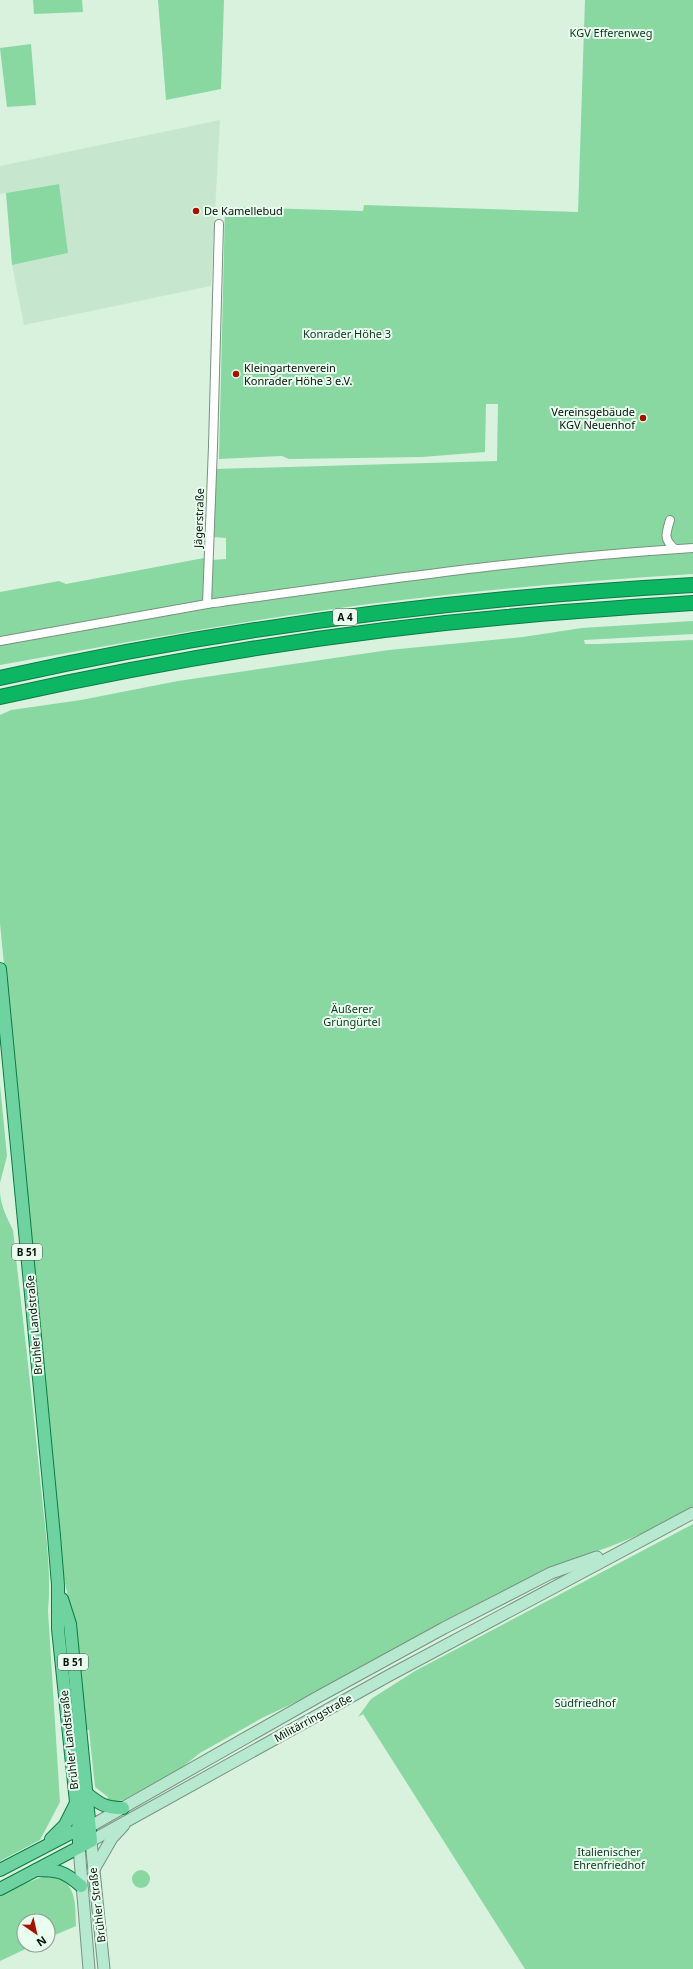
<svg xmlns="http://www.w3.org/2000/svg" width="693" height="1969" font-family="'Noto Sans',sans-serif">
<rect width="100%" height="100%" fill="#d8f2de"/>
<path fill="#c6e7ce" d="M220,120L211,286L24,325L12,265L68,253L58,184L0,194V166Z"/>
<g fill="#89d7a1">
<path d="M33,0H82L83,12L34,14Z"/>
<path d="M158,0H224L221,89L166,100Z"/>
<path d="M585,0H693V574C596,580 499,588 402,600C267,616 134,641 0,665V592L59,581L66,584L204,558L212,560L226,559V538L213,537L215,469L497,461L498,404H486L485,452L422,457L289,459L282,456L219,459L225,207L363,211L364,205L578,212Z"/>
<path d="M31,44L36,105L7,107L0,48Z"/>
<path d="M59,184L68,253L12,265L6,193Z"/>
<path d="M693,621V634L584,640L585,644H598L693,640V1507L641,1534L609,1547L552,1567L498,1593L334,1684L262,1718L200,1753L181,1768L123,1800L107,1802L108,1797L95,1787L89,1730H84L72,1614L62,1570L0,923V715L11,710L81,700L178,681L389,650L523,637L582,628Z"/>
<path d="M0,1085L7,1156L0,1183Z"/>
<path d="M0,1193C1,1206 7,1218 13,1230C22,1313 32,1395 40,1478C44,1522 52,1567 48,1611L60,1802L40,1840L0,1861Z"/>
<path d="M693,1524V1969H525L363,1714L358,1717L371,1699L415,1671Z"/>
<circle cx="141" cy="1879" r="9"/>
<path d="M53,1873C77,1886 75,1901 76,1926L48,1938V1921H24V1945H34L0,1961V1895L26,1883Z"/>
</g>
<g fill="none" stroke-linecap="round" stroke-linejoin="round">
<g stroke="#799280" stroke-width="10">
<g id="street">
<path d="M670,520C666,534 663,539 675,549"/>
<path d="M207,604C368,582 530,558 693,548"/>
<path d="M0,641L207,604L213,446L219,224"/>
</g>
</g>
<g stroke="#799280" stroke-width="13">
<g id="secondary">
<path d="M89,1827L316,1698L444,1628L551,1573L597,1557"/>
<path d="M79,1847L89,1969"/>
<path d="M93,1871L112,1838L124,1825"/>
<path d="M104,1969L91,1841L390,1675L693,1513"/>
</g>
</g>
<g stroke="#0b7c44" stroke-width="14">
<g id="primary">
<path d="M0,969L54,1536L58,1585V1629L79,1831V1847"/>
<path d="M86,1793C100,1804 105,1808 123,1808"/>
<path d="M51,1839L65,1825L76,1803"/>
<path d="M0,1870L69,1834L86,1828"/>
<path d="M36,1870C58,1870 64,1871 81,1886"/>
<path d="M0,1889L91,1841L70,1624L62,1599"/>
</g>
</g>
<g stroke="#0b7c44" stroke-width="16">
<g id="highway">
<path d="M0,678C228,627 460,598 693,585"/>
<path d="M0,697C167,660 337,632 507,617C569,611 631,607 693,603"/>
</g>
</g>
<use href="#street" stroke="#fff" stroke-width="8"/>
<use href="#secondary" stroke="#b6e9d0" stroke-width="11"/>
<use href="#primary" stroke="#6ed3a1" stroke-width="12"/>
<use href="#highway" stroke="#0db663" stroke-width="14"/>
</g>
<g fill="#a51200" stroke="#e9feee" stroke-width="1.5">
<circle cx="196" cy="211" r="4"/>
<circle cx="236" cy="374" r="4"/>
<circle cx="643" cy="418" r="4"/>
</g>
<g text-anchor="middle" stroke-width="4" stroke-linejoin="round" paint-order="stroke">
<g fill="#e9feee" stroke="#4c584f" stroke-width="1">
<rect x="333" y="609" width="24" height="16" rx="3"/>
<rect x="12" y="1244" width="30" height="16" rx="3"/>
<rect x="58" y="1654" width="30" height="16" rx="3"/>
</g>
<g font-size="10" font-weight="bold" fill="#08110b">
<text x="345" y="621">A 4</text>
<text x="27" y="1256">B 51</text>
<text x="73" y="1666">B 51</text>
</g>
<g font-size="11" fill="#0e361e" stroke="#e9feee">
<text x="611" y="37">KGV Efferenweg</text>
<text x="347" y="338">Konrader Höhe 3</text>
<text x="352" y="1013">Äußerer<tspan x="352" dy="13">Grüngürtel</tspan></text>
<text x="585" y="1707">Südfriedhof</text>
<text x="609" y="1856">Italienischer<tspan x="609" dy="13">Ehrenfriedhof</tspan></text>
</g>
<g font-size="11" fill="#08110b" stroke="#e9feee" text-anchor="start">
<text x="204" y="215">De Kamellebud</text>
<text x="244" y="372">Kleingartenverein<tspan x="244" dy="13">Konrader Höhe 3 e.V.</tspan></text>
<text x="635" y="416" text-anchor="end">Vereinsgebäude<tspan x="635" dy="13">KGV Neuenhof</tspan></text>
</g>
<g font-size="11" fill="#08110b" stroke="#e9feee">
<text transform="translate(199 518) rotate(-88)" y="4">Jägerstraße</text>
<text transform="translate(34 1325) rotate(-95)" y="4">Brühler Landstraße</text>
<text transform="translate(313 1718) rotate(-29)" y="4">Militärringstraße</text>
<text transform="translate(69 1740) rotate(-96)" y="4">Brühler Landstraße</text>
<text transform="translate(97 1905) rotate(-97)" y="4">Brühler Straße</text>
</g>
</g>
<g transform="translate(36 1933) rotate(146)"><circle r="19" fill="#e9feee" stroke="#8f9f93"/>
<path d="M0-3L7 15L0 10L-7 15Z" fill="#a51200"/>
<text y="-6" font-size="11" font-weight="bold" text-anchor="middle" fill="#08110b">N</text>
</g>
</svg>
